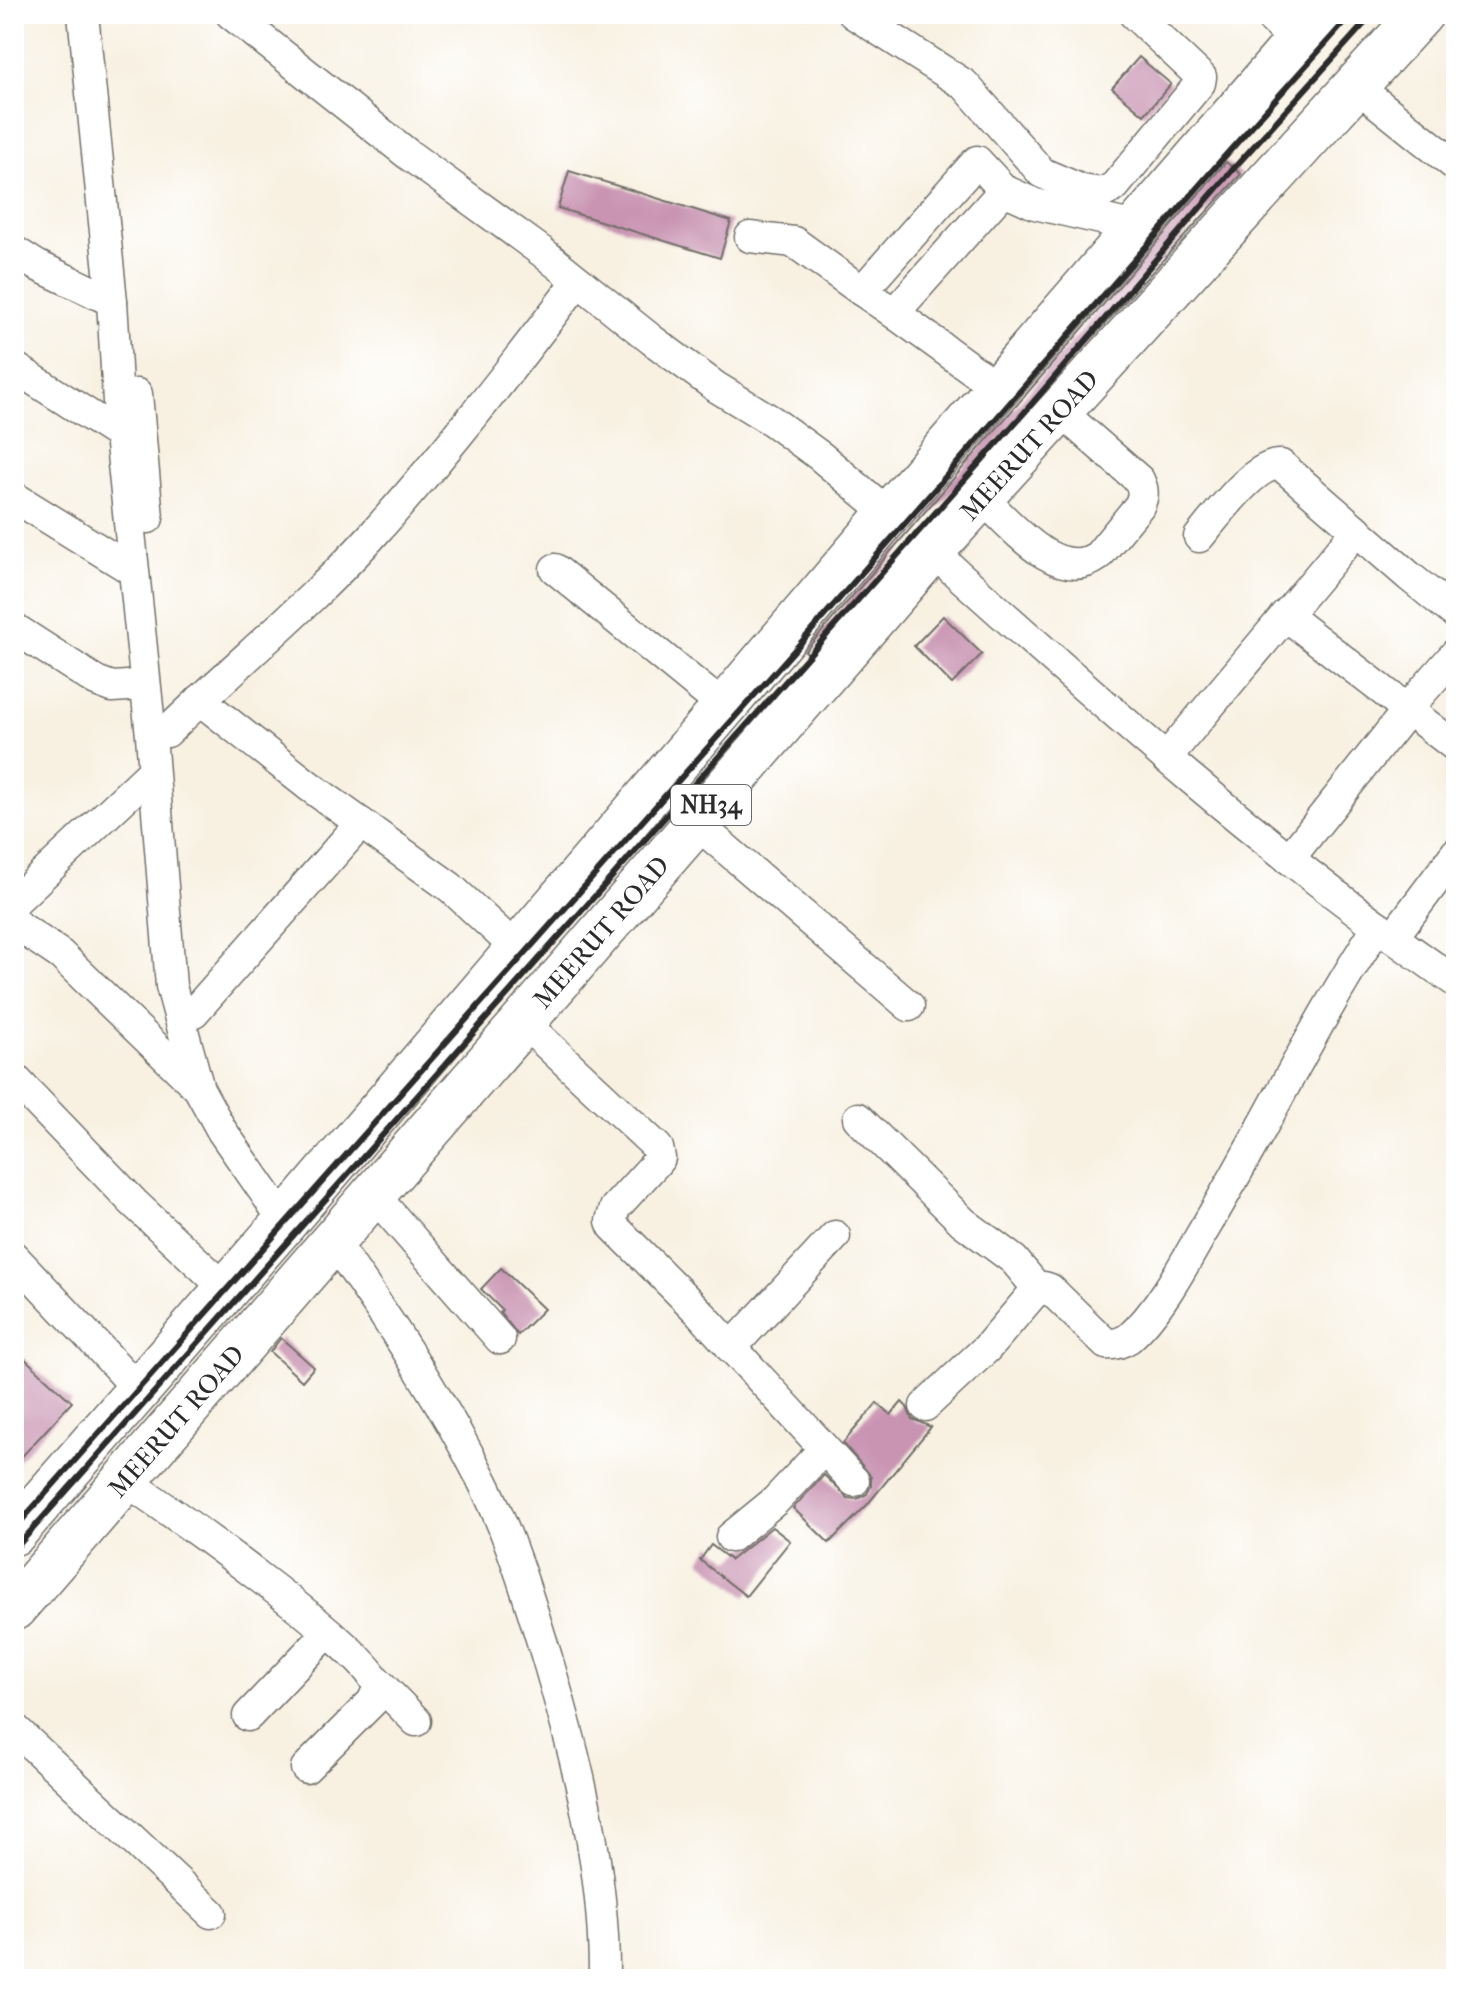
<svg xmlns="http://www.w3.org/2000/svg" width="1470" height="1993" font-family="'IM FELL French Canon',serif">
<rect width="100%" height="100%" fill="#fff"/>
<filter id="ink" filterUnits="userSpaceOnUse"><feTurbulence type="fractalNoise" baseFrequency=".0125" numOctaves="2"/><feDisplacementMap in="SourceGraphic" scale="16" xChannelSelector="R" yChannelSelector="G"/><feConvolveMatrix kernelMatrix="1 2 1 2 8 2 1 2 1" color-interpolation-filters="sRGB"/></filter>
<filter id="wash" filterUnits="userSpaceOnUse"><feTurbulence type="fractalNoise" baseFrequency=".006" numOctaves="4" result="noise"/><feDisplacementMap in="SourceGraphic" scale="32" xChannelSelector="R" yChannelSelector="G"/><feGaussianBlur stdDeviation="1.8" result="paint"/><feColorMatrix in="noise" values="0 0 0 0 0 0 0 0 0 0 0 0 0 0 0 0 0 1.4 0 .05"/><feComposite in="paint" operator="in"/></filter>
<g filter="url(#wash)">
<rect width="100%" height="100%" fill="#f8f1e2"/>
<g id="blocks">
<g fill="#c994b2">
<path d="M1139,57L1171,84L1144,115L1112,88Z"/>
<path d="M1226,162L1241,174L913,535L809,654L805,651Z"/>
<path d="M569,171L731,221L720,258L558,208Z"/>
<path d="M943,616L982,654L952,684L914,646Z"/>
<path d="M501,1268L544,1309L518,1335L500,1312L502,1310L481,1289Z"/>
<path d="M281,1338L314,1367L302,1381L270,1352Z"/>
<path d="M24,1358L72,1402L14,1465V1369Z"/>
<path d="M902,1402L907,1407L912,1419L931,1427L867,1505L829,1543L793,1508L824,1475L848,1498L857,1499L867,1494L871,1486V1476L843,1443L877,1403L891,1415Z"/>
<path d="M772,1527L790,1541L746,1596L700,1560L711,1545L731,1560Z"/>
</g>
</g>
</g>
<g filter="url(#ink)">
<use href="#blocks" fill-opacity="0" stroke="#73706b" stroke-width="2"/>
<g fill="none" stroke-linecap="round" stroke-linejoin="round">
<g stroke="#73706b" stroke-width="33">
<g id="minor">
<path d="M83,14L112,301L120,435L151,736L171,986L199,1089L222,1131L285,1222"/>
<path d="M231,14L409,155L541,251L652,340L716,387L772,421L820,456L889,514"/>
<path d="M854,14L965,85L1042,173L1082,190L1102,193L1114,187L1200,83L1201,77L1134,14"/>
<path d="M1267,14L1296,41"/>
<path d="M1356,86L1456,166"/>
<path d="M750,237L794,242L862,291"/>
<path d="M14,251L36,265L112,301"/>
<path d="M894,313L862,291L977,161L1004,190"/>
<path d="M14,367L120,435"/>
<path d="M998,388L894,313L1004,190L1035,204L1136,227"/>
<path d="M137,394L148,518"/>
<path d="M14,497L132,570"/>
<path d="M981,497C1010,523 1057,585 1098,556L1139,506C1144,496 1144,490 1139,480L1060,411"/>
<path d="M1199,537C1216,517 1255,462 1281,465L1410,577L1456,614"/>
<path d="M932,551C1101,703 1269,854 1456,982"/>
<path d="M555,569L725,708"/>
<path d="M1285,615L1456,747"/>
<path d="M14,628L96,681L112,687L144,685"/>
<path d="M200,700L309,786L450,887L518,950"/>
<path d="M167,732C234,666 307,607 370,538C444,456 511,369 578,281"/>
<path d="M1166,758L1357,530"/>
<path d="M696,823L909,1006"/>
<path d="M1289,859L1421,693L1456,653"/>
<path d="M14,902L153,771"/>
<path d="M14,923L61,955L195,1085"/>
<path d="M1393,937L1456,853"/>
<path d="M194,1012L361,823"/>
<path d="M523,1022L658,1148L660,1158L656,1163L615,1208L611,1221L613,1226L700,1313L854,1481"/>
<path d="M14,1078L134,1203L227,1290"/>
<path d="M858,1118L963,1222L1014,1260L1038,1289"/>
<path d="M373,1194L500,1339"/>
<path d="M333,1241C388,1318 440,1397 483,1482C511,1538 529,1599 547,1658C578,1763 605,1870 604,1979"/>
<path d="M14,1257L139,1390"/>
<path d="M731,1348L835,1236"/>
<path d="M925,1406L987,1348L1033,1294L1044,1287L1050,1289L1106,1344C1115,1345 1121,1343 1129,1338C1158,1313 1183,1266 1202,1233C1263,1132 1313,1025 1378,926"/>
<path d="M125,1480C163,1506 370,1652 377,1684C378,1691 375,1696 372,1702L306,1768"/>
<path d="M731,1537L775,1501L824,1449"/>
<path d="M373,1677L416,1721"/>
<path d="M248,1716L327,1633"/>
<path d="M14,1728L211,1913"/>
</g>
</g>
<g stroke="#73706b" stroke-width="47">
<g id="highway">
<path d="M14,1533L285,1222L889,514L1321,14"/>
<path d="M14,1608L932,551L1421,14"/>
</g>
</g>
<use href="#minor" stroke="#fff" stroke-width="30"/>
<use href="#highway" stroke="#fff" stroke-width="44"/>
<g stroke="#2b2b2b" stroke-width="6">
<path d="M14,1529L798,646L1224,157L1352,14"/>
<path d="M14,1550L1023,414L1235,167L1373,14"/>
</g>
</g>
</g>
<g text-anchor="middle" stroke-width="8" stroke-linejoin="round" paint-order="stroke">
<rect fill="#fff" stroke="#6b6b6b" stroke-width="2" x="671" y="785" width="80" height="40" rx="6"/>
<g font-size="24" font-weight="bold" fill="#2b2b2b">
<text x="711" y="813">NH34</text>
</g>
<g font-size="26" fill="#2b2b2b" stroke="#fff">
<text transform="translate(1029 445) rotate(-48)" y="9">MEERUT ROAD</text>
<text transform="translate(601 932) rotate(-49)" y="9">MEERUT ROAD</text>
<text transform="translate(176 1421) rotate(-49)" y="9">MEERUT ROAD</text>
</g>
</g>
<rect width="1470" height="1993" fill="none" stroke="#fff" stroke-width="48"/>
</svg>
